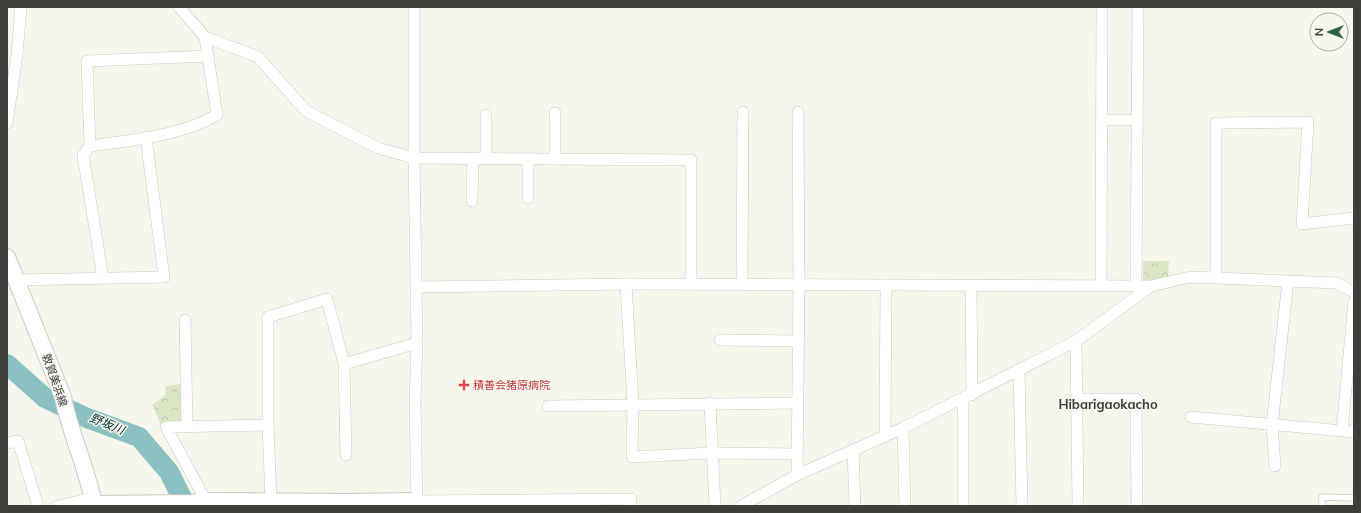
<svg xmlns="http://www.w3.org/2000/svg" width="1361" height="513" font-family="Mulish,'Noto Sans JP',sans-serif">
<defs>
<pattern id="park-crowns" width="20" height="18" patternUnits="userSpaceOnUse"><rect width="20" height="18" fill="#dae6c5"/><path d="M2 6a3 3 0 1 1 6 0M12 15a3 3 0 1 1 6 0" fill="none" stroke="#bcc6aa"/></pattern>
</defs>
<rect width="100%" height="100%" fill="#f7f6ed"/>
<g fill="url(#park-crowns)">
<path d="M1143,261H1169L1168,277L1153,282L1143,280Z"/>
<path d="M181,384L183,419L179,425H161L152,405L165,395L166,386Z"/>
</g>
<g fill="none" stroke-linecap="round" stroke-linejoin="round">
<path stroke="#8ac0c1" stroke-width="20" d="M7,364L45,398L87,418L139,437L169,472L186,506"/>
<g stroke="#cbc9c1" stroke-width="7">
<path id="lane" d="M1322,506V497L1354,498"/>
</g>
<g stroke="#cbc9c1" stroke-width="12">
<g id="street">
<path d="M179,7L205,37L258,57L306,111L378,148L414,158L691,160V284"/>
<path d="M414,7V158L417,343L415,401L417,506"/>
<path d="M205,37L217,115C181,136 131,140 90,146L87,61L208,56"/>
<path d="M555,113V159"/>
<path d="M486,115V158"/>
<path d="M1102,120H1137"/>
<path d="M7,123L17,55L21,7"/>
<path d="M90,146L83,155L103,278"/>
<path d="M528,159V198"/>
<path d="M472,201L473,158"/>
<path d="M1216,278V123L1308,122L1302,224L1354,218"/>
<path d="M16,280L164,277L146,137"/>
<path d="M626,284L633,404L632,457L712,453L797,454"/>
<path d="M742,284L743,112"/>
<path d="M971,285L972,395"/>
<path d="M1101,285L1102,7"/>
<path d="M1136,286L1138,7"/>
<path d="M416,287L626,284L1151,286L1190,277L1336,283L1354,292"/>
<path d="M185,320L187,426"/>
<path d="M720,340L798,341"/>
<path d="M1076,341L1078,506"/>
<path d="M344,364L417,343"/>
<path d="M1019,371L1022,506"/>
<path d="M1076,399H1136L1137,506"/>
<path d="M710,403L715,506"/>
<path d="M548,406L797,403"/>
<path d="M1191,417L1354,432"/>
<path d="M903,428L905,506"/>
<path d="M1342,431L1354,301"/>
<path d="M885,436L886,285"/>
<path d="M7,443L18,441L38,506"/>
<path d="M853,450L855,506"/>
<path d="M1275,466L1272,425L1288,281"/>
<path d="M797,475L799,285L798,112"/>
<path d="M206,501L166,427L268,425"/>
<path d="M271,501L268,425V317L327,299L344,364L346,455"/>
<path d="M417,501L631,499V506"/>
<path d="M58,506L92,498"/>
<path d="M741,506L797,475L903,428L1076,341L1151,286"/>
<path d="M963,506V399"/>
</g>
</g>
<g stroke="#cbc9c1" stroke-width="18">
<g id="secondary">
<path d="M7,257L63,397C70,434 88,469 94,506"/>
<path d="M94,504L192,503L206,501L348,502L417,501"/>
</g>
</g>
<use href="#lane" stroke="#fff" stroke-width="5.5"/>
<use href="#street" stroke="#fff" stroke-width="11"/>
<use href="#secondary" stroke="#fff" stroke-width="16"/>
</g>
<path fill="#e0444e" stroke="#f7f6ed" stroke-width="1.5" d="M462 379h4v4h4v4h-4v4h-4v-4h-4v-4h4z"/>
<g text-anchor="middle" stroke-width="3" stroke-linejoin="round" paint-order="stroke">
<g font-size="11" fill="#3d3d3a" stroke="#f7f6ed">
<text transform="translate(55 380) rotate(71)" y="4">敦賀美浜線</text>
</g>
<g font-size="11" fill="#be3a42" stroke="#f7f6ed" text-anchor="start">
<text x="473" y="389">積善会猪原病院</text>
</g>
<g font-size="12" font-style="italic" fill="#02383a" stroke="#f7f6ed">
<text transform="translate(107 424) rotate(23)" y="4">野坂川</text>
</g>
<g font-size="13" font-weight="bold" fill="#3d3d3a" stroke="#f7f6ed">
<text x="1108" y="409">Hibarigaokacho</text>
</g>
</g>
<rect width="1361" height="513" fill="none" stroke="#3d3d3a" stroke-width="16"/>
<g transform="translate(1329 32) rotate(270)"><circle r="19" fill="#f7f6ed" stroke="#adaca5"/>
<path d="M0-3L7 15L0 10L-7 15Z" fill="#2c634a"/>
<text y="-6" font-size="11" font-weight="bold" text-anchor="middle" fill="#3d3d3a">N</text>
</g>
</svg>
